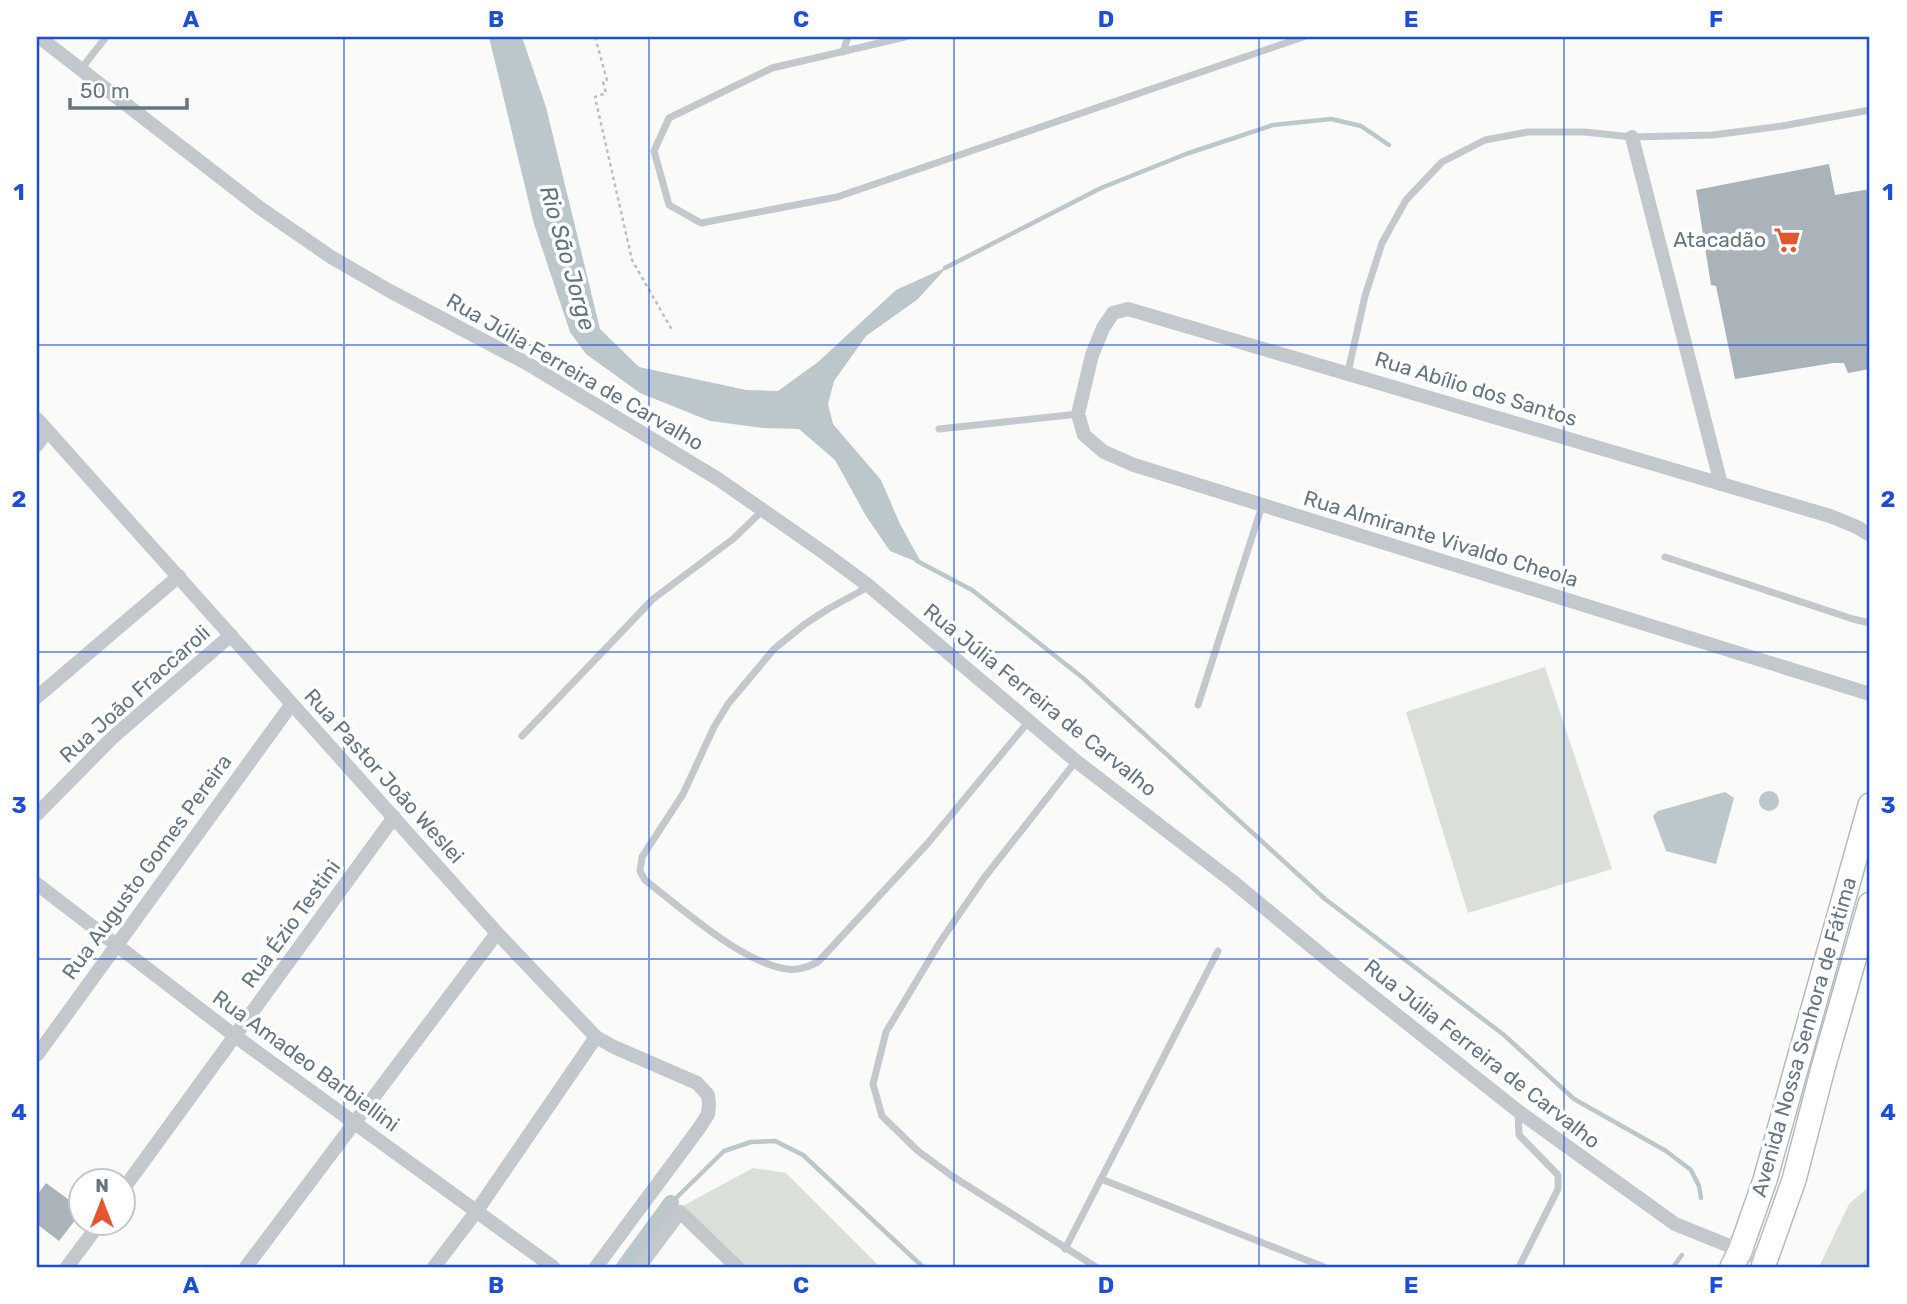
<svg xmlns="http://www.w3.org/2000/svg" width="1907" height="1304" font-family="Rubik,sans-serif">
<rect width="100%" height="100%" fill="#fafaf8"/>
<g fill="#dadfd7">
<path d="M1545,667L1612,869L1468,913L1406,712Z"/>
<path d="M753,1168L786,1173L880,1267H737L677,1209Z"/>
<path d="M1870,1186V1267H1819L1849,1204Z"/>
</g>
<g fill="#bbc7cb">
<path d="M489,37H522L546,107L600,329L639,367L746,390L778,391L818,362L896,290L947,267L918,299L866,336L834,381L828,404L833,424L881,480L900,524L922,564L890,551L866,516L835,460L799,429L763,428L710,421L640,393L586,354L570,332L534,224Z"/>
<circle cx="1769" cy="801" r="10"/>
<path d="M1725,792L1734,798L1716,864L1666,851L1653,816L1658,811Z"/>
</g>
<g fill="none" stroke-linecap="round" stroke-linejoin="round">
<g stroke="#bbc7cb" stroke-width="4.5">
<path d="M945,268L1101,188L1186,154L1273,125L1331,119L1361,126L1389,145"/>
<path d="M917,561L972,590L1083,678L1325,899L1504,1035L1574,1099L1666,1151L1691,1170L1699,1186L1701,1198"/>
<path d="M671,1203L724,1151L751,1142L775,1141L803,1155L923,1267"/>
<path d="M1673,1267L1682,1255"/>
</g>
<path stroke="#bbc7cb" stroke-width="16" d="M624,1267L671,1203"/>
</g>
<g fill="#aab3b9">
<path d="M1829,164L1835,195L1870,189V369L1848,373L1844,363H1833L1735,379L1716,286L1711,285L1696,190Z"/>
<path d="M46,1183L80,1208V1214L59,1241L37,1224V1195Z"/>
</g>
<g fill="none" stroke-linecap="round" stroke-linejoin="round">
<g stroke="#b5babe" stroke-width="26">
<g id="primary">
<path d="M1732,1267L1740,1251L1765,1180L1870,805"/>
<path d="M1763,1267L1794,1180L1823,1068L1870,904"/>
</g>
</g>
<path stroke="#bbbfc2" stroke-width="2.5" stroke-dasharray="3.5 3.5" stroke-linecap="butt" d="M595,37L607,80L603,82L606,93L595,97L632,260L672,330"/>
<g stroke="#c3c8cc" stroke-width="7">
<path d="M905,37L772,68L669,118L654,151L669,205L701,223L837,197L1303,37"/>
<path d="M843,52L848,37"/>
<path d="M81,69L106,37"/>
<path d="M1348,372L1365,296L1382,243L1406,200L1442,162L1485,140L1528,132H1584L1632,137L1713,135L1782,126L1870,110"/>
<path d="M939,429L1078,414"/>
<path d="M1665,557L1853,619L1870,623"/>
<path d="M868,587L828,609L805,624L774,649L728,704L714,727L683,794L642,857L640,871L645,880C681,908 742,963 787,969C798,971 808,967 818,962L928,843L1029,721"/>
<path d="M1198,705L1262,506"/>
<path d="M522,736L653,599L733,539L762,511"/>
<path d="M1076,761L984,878L940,942L886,1032L873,1084L882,1116L918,1151L952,1176L1096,1267"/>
<path d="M1518,1112L1519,1135L1558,1175V1189L1519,1267"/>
<path d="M1101,1179L1324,1267"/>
<path d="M1065,1249L1218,951"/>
</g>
<g stroke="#c3c8cc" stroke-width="14">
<path d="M39,37L260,208L331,257L388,290L528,364L614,416L718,479L823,552L869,586L1076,761L1232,881L1340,970L1518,1111L1675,1224L1767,1261"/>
<path d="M1632,137L1721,484"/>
<path d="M37,419L497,933L596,1037L614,1047L697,1083L708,1095L709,1104L708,1114L700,1127L596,1267"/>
<path d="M37,445L47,431"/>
<path d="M1870,535L1857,527L1830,516L1128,309L1113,313L1103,328L1092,355L1078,414L1084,435L1104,452L1134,465L1870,694"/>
<path d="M37,697L179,576"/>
<path d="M37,814L112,738L231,635"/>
<path d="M37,884L235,1036L553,1267"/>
<path d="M37,1055L291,705"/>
<path d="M122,1191L394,817"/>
<path d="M67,1267L99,1224"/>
<path d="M246,1267L497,933"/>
<path d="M434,1267L476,1212L596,1037"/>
<path d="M639,1267L680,1212L737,1267"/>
</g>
<use href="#primary" stroke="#fff" stroke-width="23"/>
</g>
<path fill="none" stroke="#1d4ed8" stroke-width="2" stroke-opacity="0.55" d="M344,37V1267M649,37V1267M954,37V1267M1259,37V1267M1564,37V1267M37,345H1870M37,652H1870M37,959H1870"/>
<defs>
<g id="supermarket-bare" transform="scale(2.1)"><path d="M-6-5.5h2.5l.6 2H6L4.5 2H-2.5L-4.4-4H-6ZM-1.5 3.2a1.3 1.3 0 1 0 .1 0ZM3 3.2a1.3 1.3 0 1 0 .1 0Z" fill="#e4572e" stroke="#fff" stroke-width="2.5" paint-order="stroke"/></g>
</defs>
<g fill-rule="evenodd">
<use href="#supermarket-bare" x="1787" y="240"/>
</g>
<g text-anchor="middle" stroke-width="7" stroke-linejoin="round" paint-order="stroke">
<g font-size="21" fill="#657683" stroke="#fff" text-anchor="end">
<text x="1766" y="247">Atacadão</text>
</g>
<g font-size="21" fill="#657683" stroke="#fff">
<text transform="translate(575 372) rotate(30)" y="7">Rua Júlia Ferreira de Carvalho</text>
<text transform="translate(1476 389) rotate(17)" y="7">Rua Abílio dos Santos</text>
<text transform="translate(1441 539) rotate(17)" y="7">Rua Almirante Vivaldo Cheola</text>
<text transform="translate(135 694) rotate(-42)" y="7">Rua João Fraccaroli</text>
<text transform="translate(1040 700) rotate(39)" y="7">Rua Júlia Ferreira de Carvalho</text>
<text transform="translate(384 776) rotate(48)" y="7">Rua Pastor João Weslei</text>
<text transform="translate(147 867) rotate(-54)" y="7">Rua Augusto Gomes Pereira</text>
<text transform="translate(291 924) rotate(-54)" y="7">Rua Ézio Testini</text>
<text transform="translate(1804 1037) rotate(-74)" y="7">Avenida Nossa Senhora de Fátima</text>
<text transform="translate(1482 1054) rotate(38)" y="7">Rua Júlia Ferreira de Carvalho</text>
<text transform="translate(306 1061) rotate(36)" y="7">Rua Amadeo Barbiellini</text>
</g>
<g font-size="23" font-style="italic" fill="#60757c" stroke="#fff">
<text transform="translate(568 258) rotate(74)" y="8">Rio São Jorge</text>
</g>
</g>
<rect width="1907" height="1304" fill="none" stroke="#ffffff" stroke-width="77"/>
<g transform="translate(102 1202)"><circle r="33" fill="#ffffff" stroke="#c1c8cd" stroke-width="2"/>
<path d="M0-5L12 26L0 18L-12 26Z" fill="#e4572e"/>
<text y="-10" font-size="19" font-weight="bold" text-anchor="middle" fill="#657683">N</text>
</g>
<path d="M70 98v10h117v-10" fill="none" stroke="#657683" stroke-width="3.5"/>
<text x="80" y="98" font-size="21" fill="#657683" stroke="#ffffff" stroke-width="5" paint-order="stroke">50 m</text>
<rect x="38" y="38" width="1830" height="1228" fill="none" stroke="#1d4ed8" stroke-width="2.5"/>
<g font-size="23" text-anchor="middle" font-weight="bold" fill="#1d4ed8">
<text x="191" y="27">A</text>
<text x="496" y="27">B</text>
<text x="801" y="27">C</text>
<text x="1106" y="27">D</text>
<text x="1411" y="27">E</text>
<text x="1716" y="27">F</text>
<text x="19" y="200">1</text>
<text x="1888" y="200">1</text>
<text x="19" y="507">2</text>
<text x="1888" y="507">2</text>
<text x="19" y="813">3</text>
<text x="1888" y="813">3</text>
<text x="19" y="1120">4</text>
<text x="1888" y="1120">4</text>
<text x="191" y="1293">A</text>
<text x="496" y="1293">B</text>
<text x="801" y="1293">C</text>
<text x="1106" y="1293">D</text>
<text x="1411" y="1293">E</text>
<text x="1716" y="1293">F</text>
</g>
</svg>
